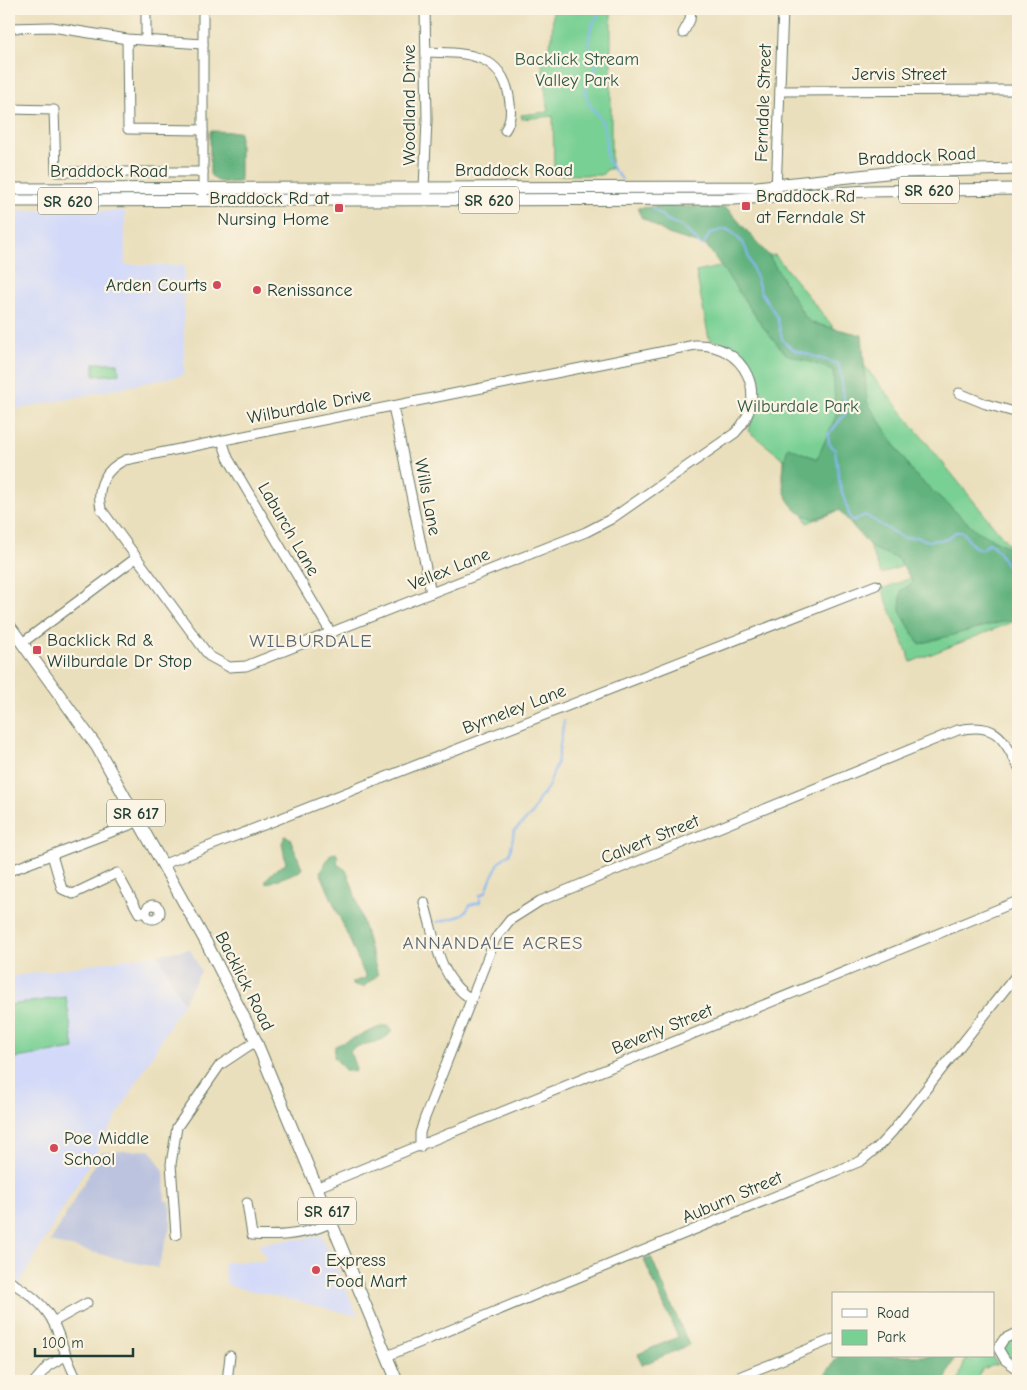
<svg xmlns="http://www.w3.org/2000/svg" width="1027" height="1390" font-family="'Comic Neue',sans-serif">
<rect width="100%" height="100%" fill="#fcf5e5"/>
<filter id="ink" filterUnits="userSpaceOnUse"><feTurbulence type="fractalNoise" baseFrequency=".02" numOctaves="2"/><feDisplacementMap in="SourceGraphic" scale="10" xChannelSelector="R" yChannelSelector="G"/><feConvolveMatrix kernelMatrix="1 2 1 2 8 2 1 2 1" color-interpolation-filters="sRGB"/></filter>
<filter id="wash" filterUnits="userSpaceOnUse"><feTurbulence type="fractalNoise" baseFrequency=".0096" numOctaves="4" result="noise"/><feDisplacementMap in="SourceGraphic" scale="20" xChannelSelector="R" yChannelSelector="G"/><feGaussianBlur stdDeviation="1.12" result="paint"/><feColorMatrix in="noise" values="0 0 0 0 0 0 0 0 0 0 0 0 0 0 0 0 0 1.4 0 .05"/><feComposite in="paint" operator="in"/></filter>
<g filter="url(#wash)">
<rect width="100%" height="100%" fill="#eadfbc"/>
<g fill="#d2d9f9">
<path d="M9,210L125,211V265H184V375L9,411Z"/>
<path d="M158,954L183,1003L12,1296L9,1293V977Z"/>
<path d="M322,1236L358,1316L227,1285L223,1262L268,1261L258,1244Z"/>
</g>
<g fill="#bcc3de">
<path d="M190,949L201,971L183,1003L158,954Z"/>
<path d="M151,1150L164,1172L165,1201H170L171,1223L158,1268L50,1242L102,1152Z"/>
</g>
<g fill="#79d094" stroke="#4c8664">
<path d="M567,9H632L631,12H611V169H607L602,175H554L553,116L522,119L521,115L548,112L542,64L552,38L553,11Z"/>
<path d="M775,255L1018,556V620L911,662L882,589L930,571L924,558L881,574L853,505L807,523L782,458L748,431L758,404L755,376L746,360L736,350L709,339L696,272Z"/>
<path d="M94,363H118L119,374L94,376Z"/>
<path d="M66,997L74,1049L9,1059V1005Z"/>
<path d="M1012,1340L1018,1344V1354L1014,1362L1004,1354L1003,1349Z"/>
<path d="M992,1356L998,1364L983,1369L975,1381H958L965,1361L969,1359L972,1361L976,1357Z"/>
</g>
<g fill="#62b27e" stroke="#407859">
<path d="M210,131L240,132V182C228,182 217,185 210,174Z"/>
<path d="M667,206L727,208L769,256L805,317L812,323L862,335L867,402L913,473L977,531L1018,552V621H1005L919,644L900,611L901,591L913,582L898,559L872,548L839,510L814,519C809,516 800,514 796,510C778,493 782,468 788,447L817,459L836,416L833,370L786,354L763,327L707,246L668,234L641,217L638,208Z"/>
<path d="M285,836L290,838L302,868L300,871L266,884V879L276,869L286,864L282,843Z"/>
<path d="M336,853L338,857L337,864L346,870L351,882L378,975L363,987L352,984L353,982L366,978L320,872L331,854Z"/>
<path d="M382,1026H389L392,1031C382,1046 361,1041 350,1051L356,1069L354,1072L345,1070L334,1057L335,1046Z"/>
<path d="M651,1257L689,1345L642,1365L638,1354L678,1337L644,1260Z"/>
<path d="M838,1356H955L945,1381H821Z"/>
</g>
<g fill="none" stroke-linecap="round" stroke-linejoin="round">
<g stroke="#87b7f3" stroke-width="2">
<path d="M603,9C590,23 581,46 598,60C597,72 586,80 586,92C586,107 597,110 602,122C613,149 595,152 622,179"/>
<path d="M652,208L667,220L683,227L701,245L704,244L710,233L726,229L732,232L744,244L761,292L777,317L782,339L785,343L794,350L838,364C840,367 845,405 846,413L828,435L829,443L835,450L840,486L851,520H855L865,515L903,538L917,537L928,541L948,539L955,532H963C968,540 973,549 983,549L989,543C1002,550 1004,567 1015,576L1018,574"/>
<path d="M437,922C450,919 464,918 470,905L480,902V895L486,892L492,876L500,861L510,853L514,831L532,814L538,801L548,787L557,763L564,721"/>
</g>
</g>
</g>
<g filter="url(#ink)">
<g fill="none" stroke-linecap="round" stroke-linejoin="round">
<g stroke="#667664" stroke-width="11">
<g id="minor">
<path d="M425,9L427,120L424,188L427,193"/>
<path d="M9,28L52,27L127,39L203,44"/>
<path d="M683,33L690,20L691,9"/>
<path d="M127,39L128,129L203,130"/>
<path d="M146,40V9"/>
<path d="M426,52C462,53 501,51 509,96C511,108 512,120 505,130"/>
<path d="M780,91L1018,90"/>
<path d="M9,109L54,110L56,172H203"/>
<path d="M776,191L783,9"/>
<path d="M203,195V15"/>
<path d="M695,345C745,343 771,397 735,433L611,519L586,532L246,666L229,667L209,656L101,509C96,487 105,469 125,460Z"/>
<path d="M959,393L986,404L1018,413"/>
<path d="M393,406L431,593"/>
<path d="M222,440L228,458L331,633"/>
<path d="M22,643L136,558"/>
<path d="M52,855L62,889L73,894L117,873L139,913H146"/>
<path d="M164,864L876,585"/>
<path d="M9,871L140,821"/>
<path d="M424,902C435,937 438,978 471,999"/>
<circle cx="153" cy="912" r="7"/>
<path d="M420,1147V1133L424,1120L495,939L510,920L540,901L958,730C995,722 1002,736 1018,766"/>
<path d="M318,1187L1018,901"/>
<path d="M247,1203L252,1235C280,1237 307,1235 332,1222"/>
<path d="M176,1235L171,1164L177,1127L220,1065L256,1041"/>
<path d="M9,1281C26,1291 45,1304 54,1324C63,1343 67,1363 78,1381"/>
<path d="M53,1322L87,1303"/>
<path d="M1018,1336L1014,1334L1004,1339L998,1348L1005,1360L1018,1369"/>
<path d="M387,1356L861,1161L878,1147L892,1132L1018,973"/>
<path d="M35,1381L48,1366L65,1356"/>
<path d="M227,1381L230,1356"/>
<path d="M729,1381L833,1339"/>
</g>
</g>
<g stroke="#667664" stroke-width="13">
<g id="major">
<path d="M9,189L757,187L896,172L1018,169"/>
<path d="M9,201L734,199L868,191L1018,189"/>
<path d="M9,625L97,747L207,944L256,1041L397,1381"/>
</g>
</g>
<use href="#minor" stroke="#fff" stroke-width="9"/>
<use href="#major" stroke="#fff" stroke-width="11"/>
</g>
</g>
<g fill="#d1495b" stroke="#fcf5e5" stroke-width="2">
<rect x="741" y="201" width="10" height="10" rx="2.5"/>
<rect x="334" y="203" width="10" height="10" rx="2.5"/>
<circle cx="217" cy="285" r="5"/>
<circle cx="257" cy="290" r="5"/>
<rect x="32" y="645" width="10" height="10" rx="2.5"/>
<circle cx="54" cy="1148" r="5"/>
<circle cx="316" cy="1270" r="5"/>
</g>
<g text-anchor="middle" stroke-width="4.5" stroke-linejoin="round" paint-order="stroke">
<g fill="#fcf5e5" stroke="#617469" stroke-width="1">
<rect x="899" y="176.5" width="60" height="27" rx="4"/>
<rect x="459" y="186.5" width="60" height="27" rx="4"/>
<rect x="38" y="187.5" width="60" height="27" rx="4"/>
<rect x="107" y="799.5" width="58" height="27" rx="4"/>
<rect x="298" y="1197.5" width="58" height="27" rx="4"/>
</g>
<g font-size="16" font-weight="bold" fill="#1f3d34">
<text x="929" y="196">SR 620</text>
<text x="489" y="206">SR 620</text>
<text x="68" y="207">SR 620</text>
<text x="136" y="819">SR 617</text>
<text x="327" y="1217">SR 617</text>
</g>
<g font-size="18" fill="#315a47" stroke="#fcf5e5">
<text x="577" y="65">Backlick Stream<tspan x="577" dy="21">Valley Park</tspan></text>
<text x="798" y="412">Wilburdale Park</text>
</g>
<g font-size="18" fill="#1f3d34" stroke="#fcf5e5">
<text x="899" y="80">Jervis Street</text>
<text transform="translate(763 103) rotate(-88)" y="6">Ferndale Street</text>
<text transform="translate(409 105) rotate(-90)" y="6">Woodland Drive</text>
<text transform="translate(917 156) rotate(-3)" y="6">Braddock Road</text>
<text x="514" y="176">Braddock Road</text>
<text x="109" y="177">Braddock Road</text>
<text transform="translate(309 406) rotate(-11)" y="6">Wilburdale Drive</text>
<text transform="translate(428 497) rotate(79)" y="6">Wills Lane</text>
<text transform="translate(289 529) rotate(60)" y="6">Laburch Lane</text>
<text transform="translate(449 569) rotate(-22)" y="6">Vellex Lane</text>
<text transform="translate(514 709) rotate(-21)" y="6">Byrneley Lane</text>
<text transform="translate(650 839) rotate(-22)" y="6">Calvert Street</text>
<text transform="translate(245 981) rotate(63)" y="6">Backlick Road</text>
<text transform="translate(662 1029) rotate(-22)" y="6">Beverly Street</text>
<text transform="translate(732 1197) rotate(-23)" y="6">Auburn Street</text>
</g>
<g font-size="18" fill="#1f3d34" stroke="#fcf5e5" text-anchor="start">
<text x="756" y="202">Braddock Rd<tspan x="756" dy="21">at Ferndale St</tspan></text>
<text x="329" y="204" text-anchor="end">Braddock Rd at<tspan x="329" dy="21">Nursing Home</tspan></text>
<text x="207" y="291" text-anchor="end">Arden Courts</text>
<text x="267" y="296">Renissance</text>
<text x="47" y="646">Backlick Rd &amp;<tspan x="47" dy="21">Wilburdale Dr Stop</tspan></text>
<text x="64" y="1144">Poe Middle<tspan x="64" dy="21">School</tspan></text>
<text x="326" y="1266">Express<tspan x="326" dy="21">Food Mart</tspan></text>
</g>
<g font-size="19" letter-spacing="1" fill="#5b6873" stroke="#fcf5e5">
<text x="311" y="647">WILBURDALE</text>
<text x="493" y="949">ANNANDALE ACRES</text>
</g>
</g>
<rect width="1027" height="1390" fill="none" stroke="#fcf5e5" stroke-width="30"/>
<rect x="832" y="1292" width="162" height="65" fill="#fcf5e5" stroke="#a4ab9e"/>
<rect x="842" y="1309" width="25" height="8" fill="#ffffff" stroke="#a4ab9e"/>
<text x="877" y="1318" font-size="15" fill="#1f3d34">Road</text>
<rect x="842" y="1330" width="25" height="15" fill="#79d094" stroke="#a4ab9e"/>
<text x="877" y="1342" font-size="15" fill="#1f3d34">Park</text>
<path d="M35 1348v8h98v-8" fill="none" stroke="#1f3d34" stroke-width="2.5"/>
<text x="42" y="1348" font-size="15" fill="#1f3d34" stroke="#fcf5e5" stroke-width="4" paint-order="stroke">100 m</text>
</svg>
